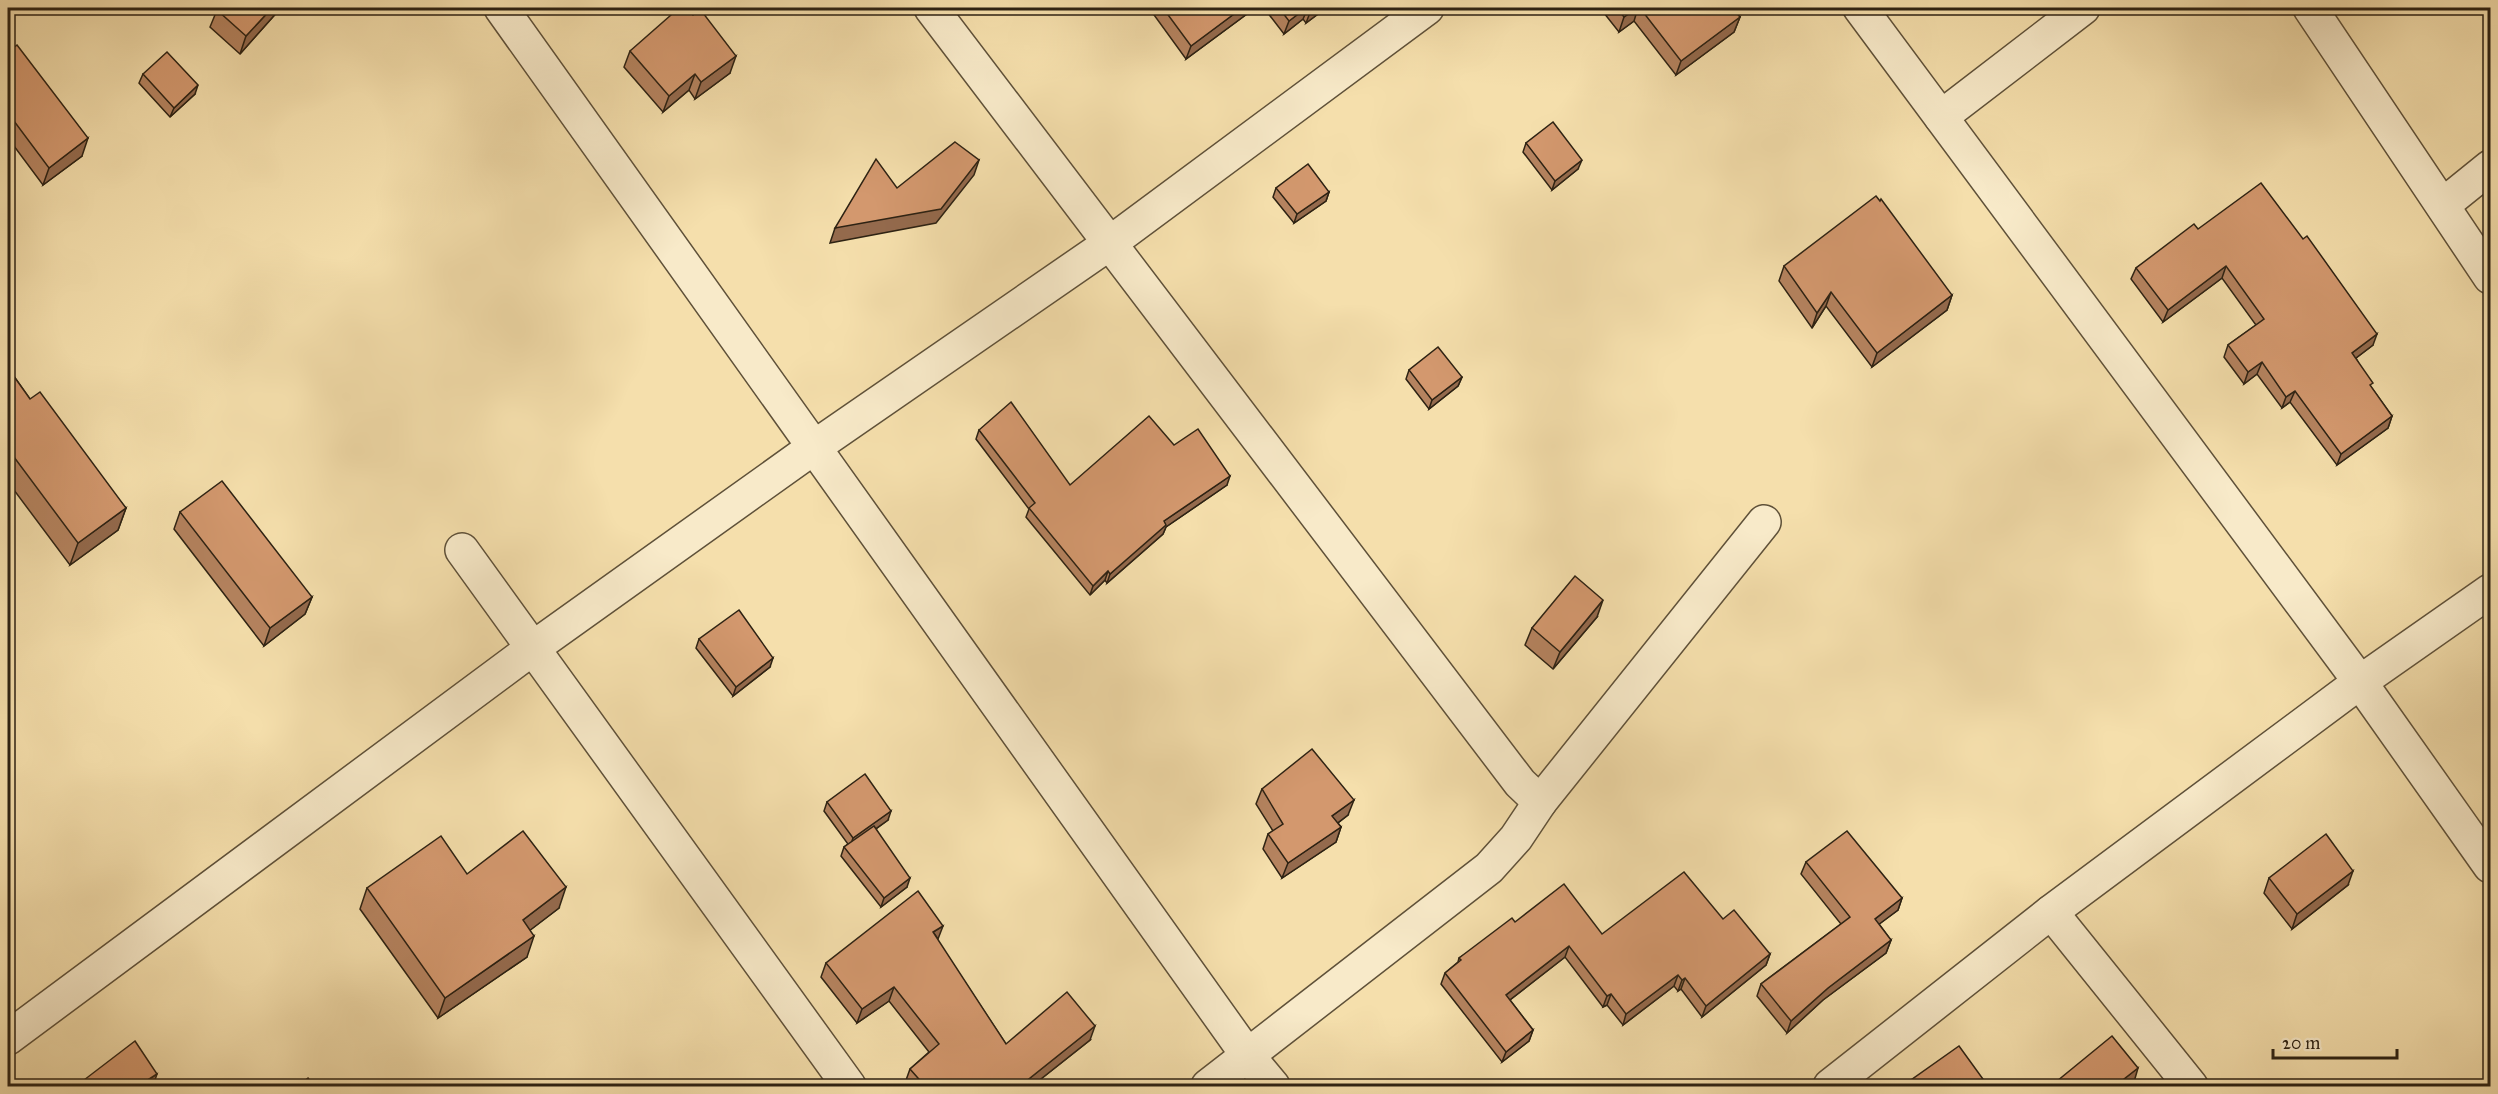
<svg xmlns="http://www.w3.org/2000/svg" width="2498" height="1094" font-family="'IM FELL Great Primer',serif">
<rect width="100%" height="100%" fill="#f5dfac"/>
<filter id="stains"><feTurbulence type="fractalNoise" baseFrequency=".00333" numOctaves="4"/><feColorMatrix values="0 0 0 0 .2 0 0 0 0 .09 0 0 0 0 .02 0 0 0 .5 -.17"/></filter>
<radialGradient id="worn" r=".72"><stop offset=".6" stop-color="#630" stop-opacity="0"/><stop offset="1" stop-color="#630" stop-opacity=".3"/></radialGradient>
<g fill="none" stroke-linecap="round" stroke-linejoin="round">
<g stroke="#5f5139" stroke-width="36">
<g id="minor">
<path d="M501,8L1248,1056L1273,1086"/>
<path d="M931,8L1520,783L1540,802"/>
<path d="M1860,8L2360,682L2490,866"/>
<path d="M2310,8L2490,277"/>
<path d="M1941,117L2083,8"/>
<path d="M2443,205L2490,167"/>
<path d="M462,550L849,1086"/>
<path d="M2051,912L2191,1086"/>
<path d="M8,1038L533,648L813,448L1110,243L1427,8"/>
<path d="M1208,1086L1489,868L1516,838L1540,802L1764,522"/>
<path d="M1830,1086L2051,912L2360,682L2490,591"/>
</g>
</g>
<use href="#minor" stroke="#f8eac9" stroke-width="33"/>
</g>
<g fill="#b5835f" stroke="#2d2213" stroke-width="1.5">
<path d="M218,8H280L279,10L240,54L210,27L217,10Z"/>
<path d="M1149,8H1255L1186,59Z"/>
<path d="M1264,8H1326L1306,23L1303,19L1284,34Z"/>
<path d="M1600,8H1732L1740,17L1734,32L1676,75L1634,21L1619,32Z"/>
<path d="M693,15L730,73L695,99L689,90L663,112L624,67L630,51Z"/>
<path d="M8,52L82,156L43,185L8,138Z"/>
<path d="M143,74L195,94L170,117L139,83Z"/>
<path d="M1526,143L1578,169L1552,190L1523,152Z"/>
<path d="M1276,188L1329,192L1326,201L1294,223L1273,197Z"/>
<path d="M2198,229L2373,345L2356,358L2371,387L2392,416L2388,428L2337,465L2290,402L2282,408L2257,374L2244,384L2224,357L2228,345L2256,325L2222,278L2163,322L2131,279L2136,268Z"/>
<path d="M1784,266L1952,295L1947,310L1872,367L1826,306L1812,328L1779,281Z"/>
<path d="M8,368L30,399L126,508L118,530L70,565L8,482Z"/>
<path d="M1409,370L1462,377L1458,386L1429,409L1406,379Z"/>
<path d="M979,430L1070,485L1174,445L1227,485L1166,527L1163,534L1107,583L1105,580L1090,595L1026,517L1029,509L976,439Z"/>
<path d="M180,512L312,597L305,614L264,646L174,529Z"/>
<path d="M1597,617L1553,669L1525,645L1532,628Z"/>
<path d="M699,639L770,667L733,696L696,648Z"/>
<path d="M1262,789L1348,815L1338,823L1341,827L1336,842L1282,878L1263,849L1268,834L1273,831L1256,804Z"/>
<path d="M827,802L888,820L876,829L907,887L881,907L841,856L844,847L848,844L824,811Z"/>
<path d="M1806,862L1902,898L1898,910L1879,924L1891,940L1886,953L1823,1000L1787,1033L1757,996L1761,984L1841,924L1801,874Z"/>
<path d="M467,874L559,908L530,930L527,957L438,1018L360,909L367,888Z"/>
<path d="M2269,878L2348,885L2292,929L2264,893Z"/>
<path d="M1723,919L1770,954L1766,965L1702,1017L1681,989L1678,991L1674,986L1623,1025L1607,1005L1603,1007L1565,957L1510,1000L1533,1030L1529,1041L1502,1062L1441,984L1445,973L1458,962L1459,958L1515,922L1602,934Z"/>
<path d="M937,940L1006,1044L1090,1040L1032,1086H908L905,1083L910,1069L929,1052L889,1001L857,1023L821,977L826,963Z"/>
<path d="M84,1080L154,1083L150,1086H82Z"/>
<path d="M1911,1080L1988,1086H1909Z"/>
</g>
<g fill="#946a4d" stroke="#2d2213" stroke-width="1.5">
<path d="M272,8H280L279,10L240,54L246,36Z"/>
<path d="M1242,8H1255L1186,59L1191,46Z"/>
<path d="M1306,8H1308L1303,19L1284,34L1289,21Z"/>
<path d="M1314,8H1326L1306,23L1311,10Z"/>
<path d="M1637,8H1638L1634,21L1619,32L1624,17Z"/>
<path d="M1740,17L1734,32L1676,75L1681,61Z"/>
<path d="M736,56L730,73L695,99L701,82Z"/>
<path d="M695,74L689,90L663,112L669,96Z"/>
<path d="M198,85L195,94L170,117L174,108Z"/>
<path d="M88,138L82,156L43,185L49,168Z"/>
<path d="M979,160L974,175L936,223L830,243L835,228Z"/>
<path d="M1582,160L1578,169L1552,190L1555,181Z"/>
<path d="M1329,192L1326,201L1294,223L1297,214Z"/>
<path d="M2226,266L2222,278L2163,322L2168,310Z"/>
<path d="M1831,292L1826,306L1812,328L1817,313Z"/>
<path d="M1952,295L1947,310L1872,367L1877,353Z"/>
<path d="M2377,334L2373,345L2348,364L2352,353Z"/>
<path d="M2262,362L2257,374L2244,384L2248,372Z"/>
<path d="M1462,377L1458,386L1429,409L1432,400Z"/>
<path d="M2295,391L2290,402L2282,408L2286,397Z"/>
<path d="M2392,416L2388,428L2337,465L2341,454Z"/>
<path d="M1230,476L1227,485L1166,527L1163,534L1107,583L1110,574L1164,521Z"/>
<path d="M126,508L118,530L70,565L78,543Z"/>
<path d="M1108,571L1105,580L1090,595L1093,586Z"/>
<path d="M312,597L305,614L264,646L270,628Z"/>
<path d="M1603,600L1597,617L1553,669L1560,652Z"/>
<path d="M773,658L770,667L733,696L736,687Z"/>
<path d="M1354,800L1348,815L1327,831L1332,816Z"/>
<path d="M891,811L888,820L850,847L853,838Z"/>
<path d="M1341,827L1336,842L1282,878L1288,863Z"/>
<path d="M2353,871L2348,885L2292,929L2297,914Z"/>
<path d="M910,878L907,887L881,907L884,898Z"/>
<path d="M566,887L559,908L516,941L523,920Z"/>
<path d="M1902,898L1898,910L1870,931L1875,919Z"/>
<path d="M943,926L938,939L933,932Z"/>
<path d="M534,936L527,957L438,1018L445,998Z"/>
<path d="M1891,940L1886,953L1823,1000L1787,1033L1791,1021L1828,988Z"/>
<path d="M1569,946L1565,957L1502,1006L1506,995Z"/>
<path d="M1770,954L1766,965L1702,1017L1706,1006Z"/>
<path d="M1678,975L1674,986L1623,1025L1626,1014Z"/>
<path d="M1685,978L1681,989L1678,991L1682,980Z"/>
<path d="M894,987L889,1001L857,1023L862,1009Z"/>
<path d="M1611,994L1607,1005L1603,1007L1607,996Z"/>
<path d="M1095,1026L1090,1040L1032,1086H1020Z"/>
<path d="M1533,1030L1529,1041L1502,1062L1506,1052Z"/>
<path d="M2138,1068L2134,1082L2128,1086H2115Z"/>
<path d="M157,1074L154,1083L149,1086L146,1081Z"/>
</g>
<g fill="#d3986e" stroke="#2d2213" stroke-width="1.5">
<path d="M218,8H272L246,36L217,10Z"/>
<path d="M679,8H686L693,15L700,9L736,56L701,82L695,74L669,96L630,51Z"/>
<path d="M1163,8H1242L1191,46Z"/>
<path d="M1279,8H1306L1289,21Z"/>
<path d="M1617,8H1637L1624,17Z"/>
<path d="M1640,8H1732L1740,17L1681,61Z"/>
<path d="M17,45L88,138L49,168L8,113V52Z"/>
<path d="M167,52L198,85L174,108L143,74Z"/>
<path d="M1553,122L1582,160L1555,181L1526,143Z"/>
<path d="M955,142L979,160L941,209L835,228L876,159L897,188Z"/>
<path d="M1308,164L1329,192L1297,214L1276,188Z"/>
<path d="M2261,183L2303,239L2307,236L2377,334L2352,353L2373,383L2370,385L2392,416L2341,454L2295,391L2286,397L2262,362L2248,372L2228,345L2264,319L2226,266L2168,310L2136,268L2194,224L2198,229Z"/>
<path d="M1876,196L1880,201L1881,199L1952,295L1877,353L1831,292L1817,313L1784,266Z"/>
<path d="M1438,347L1462,377L1432,400L1409,370Z"/>
<path d="M8,368L30,399L40,392L126,508L78,543L8,449Z"/>
<path d="M1011,402L1070,485L1149,416L1174,445L1198,429L1230,476L1164,521L1166,525L1110,574L1108,571L1093,586L1029,508L1035,503L979,430Z"/>
<path d="M222,481L312,597L270,628L180,512Z"/>
<path d="M1575,576L1603,600L1560,652L1532,628Z"/>
<path d="M739,610L773,658L736,687L699,639Z"/>
<path d="M1312,749L1354,800L1332,816L1341,827L1288,863L1268,834L1283,824L1262,789Z"/>
<path d="M865,774L891,811L853,838L827,802Z"/>
<path d="M874,826L910,878L884,898L844,847Z"/>
<path d="M523,831L566,887L523,920L534,936L445,998L367,888L441,836L467,874Z"/>
<path d="M1847,831L1902,898L1875,919L1891,940L1828,988L1791,1021L1761,984L1850,917L1806,862Z"/>
<path d="M2326,834L2353,871L2297,914L2269,878Z"/>
<path d="M1684,872L1723,919L1734,910L1770,954L1706,1006L1685,978L1682,980L1678,975L1626,1014L1611,994L1607,996L1569,946L1506,995L1533,1030L1506,1052L1445,973L1461,960L1459,958L1512,918L1515,922L1564,884L1602,934Z"/>
<path d="M918,891L943,926L933,932L1006,1044L1067,992L1095,1026L1020,1086H925L910,1069L939,1044L894,987L862,1009L826,963Z"/>
<path d="M2112,1036L2138,1068L2115,1086H2051Z"/>
<path d="M135,1041L157,1074L146,1081L150,1086H89L84,1080Z"/>
<path d="M1959,1046L1988,1086H1915H1916L1911,1080Z"/>
<path d="M308,1078L314,1086H298Z"/>
</g>
<rect width="2498" height="1094" fill="none" stroke="#f5dfac" stroke-width="30"/>
<rect x="9" y="9" width="2480" height="1076" fill="none" stroke="#2d2213" stroke-width="3"/>
<rect x="15" y="15" width="2468" height="1064" fill="none" stroke="#2d2213" stroke-width="1.5"/>
<path d="M2273 1049v9h124v-9" fill="none" stroke="#2d2213" stroke-width="3"/>
<text x="2282" y="1049" font-size="18" fill="#2d2213" stroke="#f8eac9" stroke-width="4.5" paint-order="stroke">20 m</text>
<rect width="100%" height="100%" filter="url(#stains)"/>
<rect width="100%" height="100%" fill="url(#worn)"/>
</svg>
